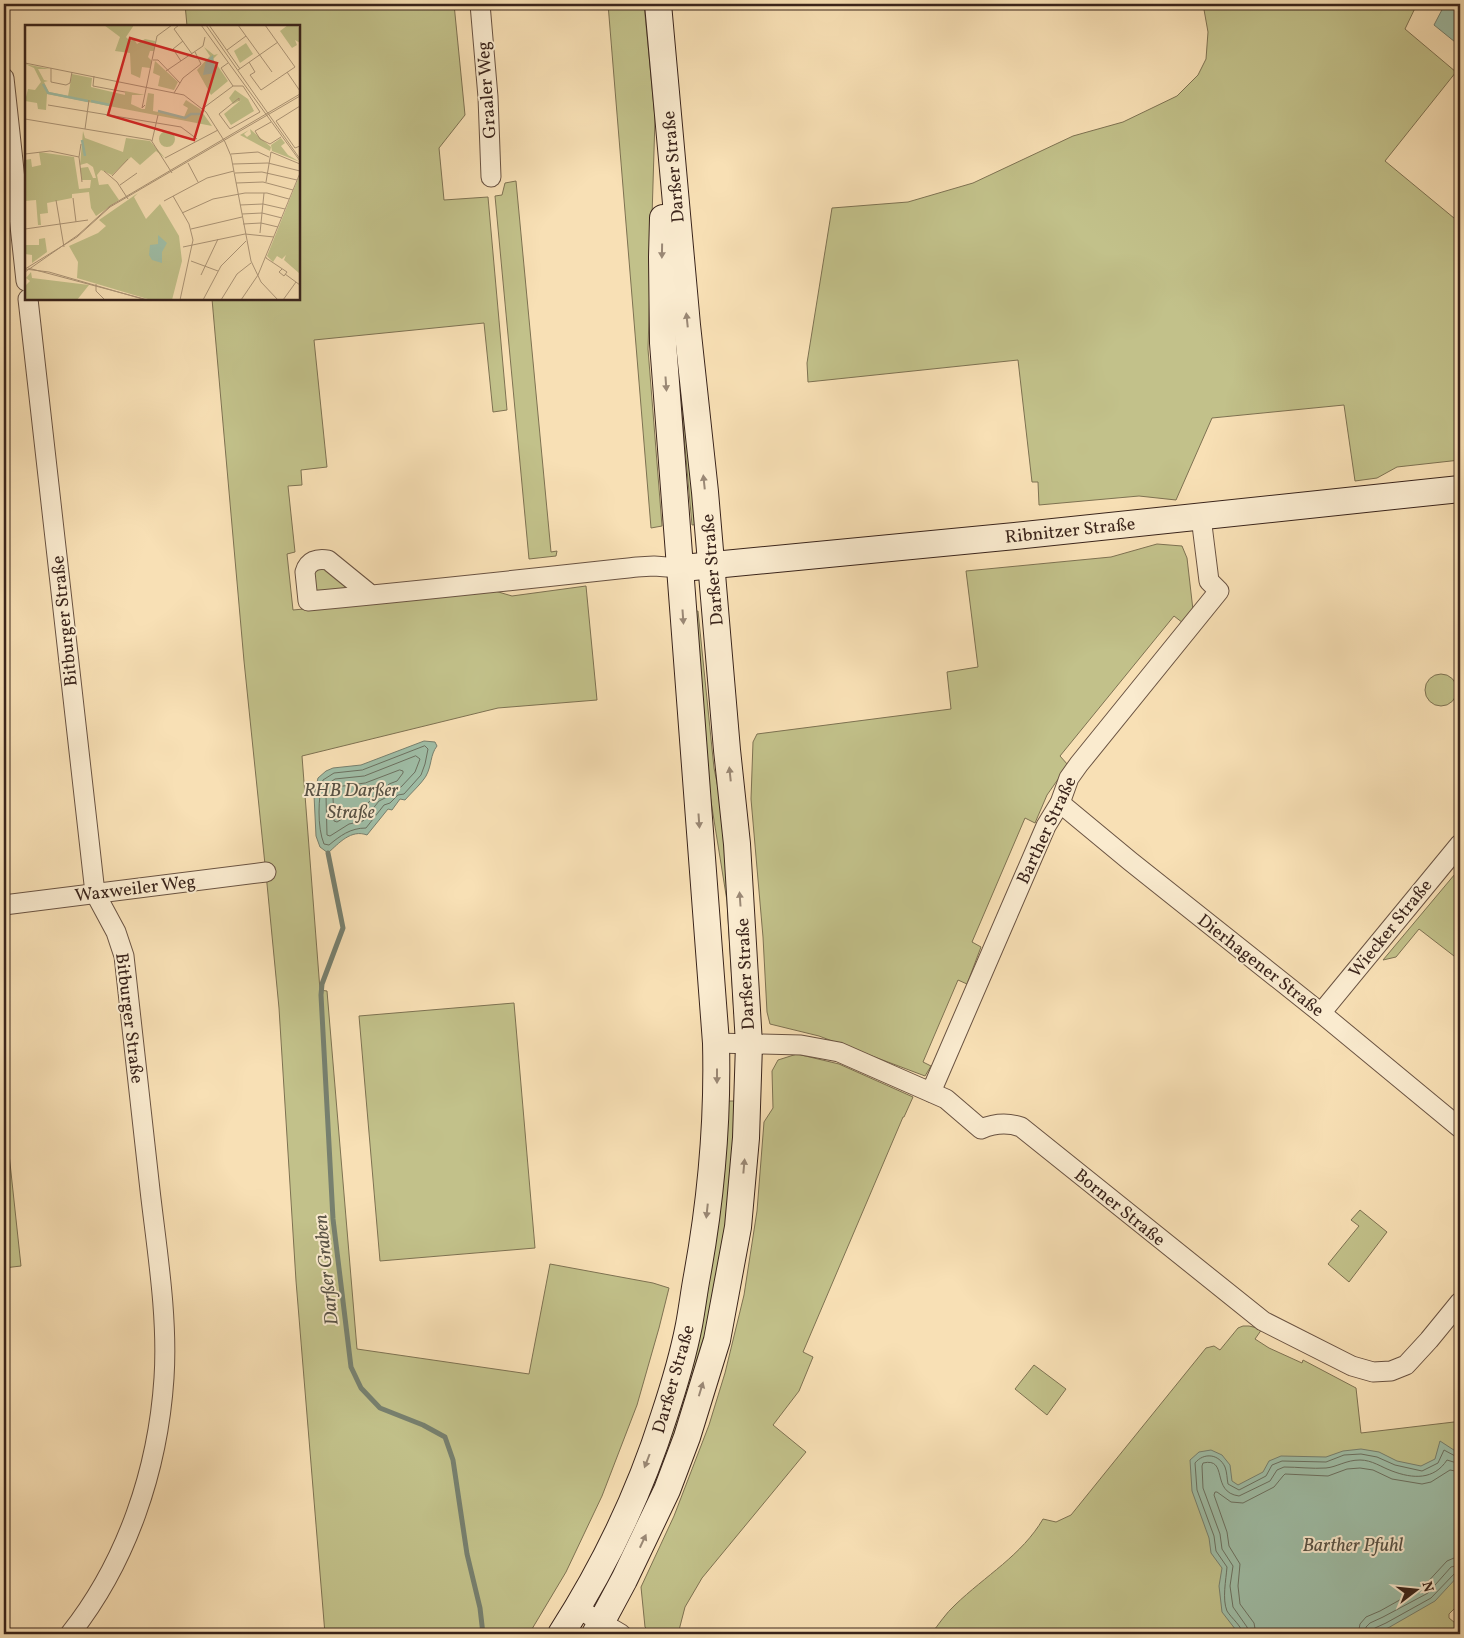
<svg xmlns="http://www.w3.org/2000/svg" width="1464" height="1638" font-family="Vollkorn,serif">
<rect width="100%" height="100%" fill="#f8e0b5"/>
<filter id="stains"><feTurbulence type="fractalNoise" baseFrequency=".004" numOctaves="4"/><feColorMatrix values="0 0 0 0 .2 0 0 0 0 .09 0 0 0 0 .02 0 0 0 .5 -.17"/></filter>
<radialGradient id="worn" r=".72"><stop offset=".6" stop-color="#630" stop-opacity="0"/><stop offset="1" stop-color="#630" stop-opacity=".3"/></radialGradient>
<g fill="#c2c18a" stroke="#7e7252">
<path d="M185,4H454L465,115L439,148L444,200L488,197L507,410L493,412L484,323L314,340L327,467L301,470L302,485L288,486L295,552L287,554L293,610L495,591L512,596L586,586L597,700L498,708L302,756L320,990L327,991L357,1349L529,1374L550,1264L653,1283L669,1288L659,1328L637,1405L602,1496L566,1572L529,1634H325L296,1281L279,1008L267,884L244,661L212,299H299V26H187Z"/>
<path d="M608,4H644L655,118L648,349L662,526L651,528Z"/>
<path d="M1203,4H1417L1405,29L1456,72L1385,161L1460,223V460L1397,467L1377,478L1355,481L1344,405L1212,418L1176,500L1139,496L1039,505L1038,482H1032L1018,360L808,382L807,363L832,208L908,202L973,183L1073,136L1123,122L1177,96L1198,75L1206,59L1208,32Z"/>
<path d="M516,181L551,552L557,551L556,556L529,559L495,196L502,195L505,183Z"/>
<path d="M672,302L701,524L692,525Z"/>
<path d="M1157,544L1182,546L1187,558L1193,610L1183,623L1174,616L1060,756L1068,765L1047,795L1035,823L1025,818L972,942L981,947L967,984L958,980L923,1062L931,1066L925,1076L819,1036L770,1024L767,1012L763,937L751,799L753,742L757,734L951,709L947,672L978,667L966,571L1111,557Z"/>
<path d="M327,567L352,592H318L314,589V570L318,568Z"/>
<path d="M698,611L714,768L728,837L739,1014H734L727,901L709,789L689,612Z"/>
<circle cx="1441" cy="690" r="16"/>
<path d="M1460,868V948L1454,956L1419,929L1396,957L1383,960Z"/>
<path d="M514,1003L535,1248L380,1261L359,1016Z"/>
<path d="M797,1054L839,1064L913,1097L904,1117H903L803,1352L813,1357L799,1391L773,1425L806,1452L702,1578L685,1607L678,1634H651L645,1627L641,1587L674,1516L709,1425L725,1373L744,1295L757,1211L764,1122L773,1108L772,1071L778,1060Z"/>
<path d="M725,1101H739L732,1189L707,1337L653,1500L609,1581C615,1567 623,1554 629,1540C649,1497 667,1453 680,1407Z"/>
<path d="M4,1107L21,1266L4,1268Z"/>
<path d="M1360,1210L1387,1232L1349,1282L1328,1264L1359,1226L1351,1220Z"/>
<path d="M1243,1326H1249L1262,1329L1255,1339L1269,1348L1302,1363L1303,1360L1356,1388L1361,1433L1454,1422L1460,1426V1603L1449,1614V1618L1460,1627V1634H931C939,1624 946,1613 955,1605C985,1576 1022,1555 1043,1519L1056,1522L1071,1515L1206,1348L1214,1346L1220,1350L1238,1328Z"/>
<path d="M1034,1365L1066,1389L1047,1415L1015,1389Z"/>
</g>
<g fill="#9fbea7" stroke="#77806f">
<path d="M1445,4H1460V46L1434,25Z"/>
<path d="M424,741L435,742L437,746C430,755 432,765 426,776C421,784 412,792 405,800L400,799L392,810L388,809L367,835C351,829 339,843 328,853L320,847L316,836L314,795L318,778L326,771L333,768L361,765Z"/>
<path d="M1440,1441L1460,1454V1574L1435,1601L1388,1628L1371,1634H1239L1222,1612L1219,1586L1222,1568L1211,1553L1209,1538L1192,1491L1190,1460L1199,1452L1211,1450L1222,1455L1230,1465L1232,1481L1238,1485L1263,1472L1269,1461L1281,1456L1326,1457L1343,1451L1361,1449L1379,1452L1397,1461L1421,1466L1435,1459Z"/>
</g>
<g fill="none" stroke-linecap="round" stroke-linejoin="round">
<g stroke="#6c7161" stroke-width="1">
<path d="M425,746L428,749L425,764L421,775L404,794L398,795L390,803L384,805L366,828C350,828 340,836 329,845L324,844C317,827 318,797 323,780L334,773L362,770Z"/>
<path d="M416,756L420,759L415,772L401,787L395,790L387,797L379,801L363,821L349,824L330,836L327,835L326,796L329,783L335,779L364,776Z"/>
<path d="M400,770L403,771V773L397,781L389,784L383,790L374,796L359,814L347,816L337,822L334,821L333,797L336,787L365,783Z"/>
<path d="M1243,1634C1241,1625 1232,1619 1227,1611C1222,1599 1226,1580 1227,1567L1216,1551L1214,1536L1197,1490L1195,1463C1204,1452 1219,1454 1225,1467C1227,1472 1227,1479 1228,1484L1239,1490L1266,1476L1272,1465L1282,1461L1326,1462L1344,1455L1361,1454L1377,1457L1395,1465L1422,1471L1438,1463L1444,1450L1457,1457L1460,1458"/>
<path d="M1249,1634L1247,1627L1233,1607L1230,1586L1233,1566L1222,1549L1220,1534L1203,1488L1202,1466L1203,1463C1229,1457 1210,1492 1239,1496L1270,1481L1277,1470L1284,1467C1298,1467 1312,1469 1326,1468C1337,1467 1346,1460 1360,1460C1372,1460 1381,1467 1392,1471C1413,1479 1434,1480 1447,1460L1460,1464"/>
<path d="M1256,1634L1254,1623L1240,1604L1238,1586L1240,1564L1229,1546L1227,1532L1214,1495L1215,1492H1217L1231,1502L1243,1503L1274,1487L1283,1476L1285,1474L1328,1476L1347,1469L1360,1468L1373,1470L1392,1479L1422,1484L1431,1482L1450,1470L1460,1472"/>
<path d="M1358,1634L1360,1624L1366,1617L1380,1611L1423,1587L1447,1561L1454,1558L1460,1557"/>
<path d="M1365,1634L1366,1627L1370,1623L1383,1617L1428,1593L1451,1567L1460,1565"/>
<path d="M1371,1634L1372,1630L1375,1628L1386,1623L1431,1598L1455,1573L1460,1571"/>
</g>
<path stroke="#77806f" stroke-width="5" d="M328,853L343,928L322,984L321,995L333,1219L351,1367L361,1388L380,1408L423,1425L445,1437L453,1460L467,1554L480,1608L483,1634"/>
<g stroke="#6a5342" stroke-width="21">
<g id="street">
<path d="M480,4L488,97L491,177"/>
<path d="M4,78L26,281"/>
<path d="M28,299L95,893L116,932L124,956C133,1034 141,1112 150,1190C157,1251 168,1317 164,1378C158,1470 127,1562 70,1634"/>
<path d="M371,595L328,560C317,558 308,561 305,572L308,601C418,591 527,579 637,567L654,566L680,568"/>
<path d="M1060,803L1130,861L1321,1013L1460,1128"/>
<path d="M4,905L266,872"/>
<path d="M1321,1013L1460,844"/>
<path d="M716,1043L801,1045L839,1052L946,1099L981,1129C995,1123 1007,1122 1021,1127L1263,1321L1352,1366L1373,1372L1391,1371L1406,1365L1429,1340L1460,1302"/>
<path d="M931,1092L1046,826L1060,803L1069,778L1079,764L1219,591L1209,581L1201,517"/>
<path d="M577,1608L621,1634"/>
</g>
</g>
<g stroke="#3a241b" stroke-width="28">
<g id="secondary">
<path d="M693,567L1015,536L1460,489"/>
<path d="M561,1634C604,1567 640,1492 664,1416C674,1386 683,1356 689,1325C692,1309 694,1292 697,1276C711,1199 718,1122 716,1043L663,343L662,257L663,218"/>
<path d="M595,1634L624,1580L667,1490L687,1437L717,1340L738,1227L746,1138L749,1044L737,844L727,750L705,492L687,325L658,4"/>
</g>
</g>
<use href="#street" stroke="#faebcf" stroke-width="19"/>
<use href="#secondary" stroke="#faebcf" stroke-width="26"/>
</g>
<defs><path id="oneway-solid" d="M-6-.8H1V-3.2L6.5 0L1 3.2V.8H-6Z" transform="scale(1.25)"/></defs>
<g fill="#9a8875">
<use href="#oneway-solid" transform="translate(662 251) rotate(91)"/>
<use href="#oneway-solid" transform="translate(687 320) rotate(-96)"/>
<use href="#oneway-solid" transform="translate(666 384) rotate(86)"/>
<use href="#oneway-solid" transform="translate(704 482) rotate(-96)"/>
<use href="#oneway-solid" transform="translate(683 617) rotate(86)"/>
<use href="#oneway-solid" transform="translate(730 774) rotate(-96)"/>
<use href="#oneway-solid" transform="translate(699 821) rotate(86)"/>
<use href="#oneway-solid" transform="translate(740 899) rotate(-94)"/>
<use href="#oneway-solid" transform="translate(717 1076) rotate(90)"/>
<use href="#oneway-solid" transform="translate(744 1166) rotate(-85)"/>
<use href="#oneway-solid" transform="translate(707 1211) rotate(96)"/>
<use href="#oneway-solid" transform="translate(701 1389) rotate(-73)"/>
<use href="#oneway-solid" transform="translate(647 1461) rotate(111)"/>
<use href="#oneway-solid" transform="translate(643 1541) rotate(-65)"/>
</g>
<g text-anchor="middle" stroke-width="4" stroke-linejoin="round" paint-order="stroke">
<g font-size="18" fill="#3a241b" stroke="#faebcf">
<text transform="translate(486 90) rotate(-94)" y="6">Graaler Weg</text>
<text transform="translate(673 167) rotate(-95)" y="6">Darßer Straße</text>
<text transform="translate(1070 530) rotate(-6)" y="6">Ribnitzer Straße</text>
<text transform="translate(712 570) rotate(-95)" y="6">Darßer Straße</text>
<text transform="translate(64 621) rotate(-96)" y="6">Bitburger Straße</text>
<text transform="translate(1046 830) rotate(-65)" y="6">Barther Straße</text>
<text transform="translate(135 888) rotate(-7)" y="6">Waxweiler Weg</text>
<text transform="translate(1390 928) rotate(-51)" y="6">Wiecker Straße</text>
<text transform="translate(1261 965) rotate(38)" y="6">Dierhagener Straße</text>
<text transform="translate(745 974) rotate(-93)" y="6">Darßer Straße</text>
<text transform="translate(130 1018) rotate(83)" y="6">Bitburger Straße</text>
<text transform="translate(1120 1207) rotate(39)" y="6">Borner Straße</text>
<text transform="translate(673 1379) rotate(-74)" y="6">Darßer Straße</text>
</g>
<g font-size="19" font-style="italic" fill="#585245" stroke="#faebcf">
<text x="351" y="796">RHB Darßer<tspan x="351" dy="22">Straße</tspan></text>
<text transform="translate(325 1270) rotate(-96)" y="7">Darßer Graben</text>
<text x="1353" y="1551">Barther Pfuhl</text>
</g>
</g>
<g transform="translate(25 25)">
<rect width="275" height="275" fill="#f8e0b5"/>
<path d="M79,0H109L101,12L105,16L109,14L112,19L120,14L130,16L129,26H125L123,32L127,36L125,43L117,42L115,53L106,49L105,28L90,26L95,12ZM263,0H272L275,4V18L270,15L272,20L267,23L255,6ZM221,18L228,29L215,38L209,26ZM179,22L189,30L193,29L188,34L203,56L186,70L172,45L185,31ZM130,36L153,57L149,65L133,61L135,51L128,48ZM0,39L25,44H13L19,55L23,56L19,57L24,67L43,71L47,49L67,53L66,62L100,70V66L120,70H107L106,79L117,84H120L123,68L129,69L128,86L159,92L163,83L158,80L161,75L175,84L187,101L22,69L21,85L13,84L12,78L0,76L3,64L10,65L16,57L9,43ZM210,65L223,74L229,86L206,100L199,89L216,75L208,79L204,73ZM225,104L246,122L245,126L215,110L224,105L219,109L222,112L226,109ZM58,106L60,113L98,127L101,113L125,116L140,133L131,126L115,140L106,132L87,150L76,145L72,150L74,160L83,159L94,175L71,191L66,183L64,167L47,169V173L22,178L23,188L15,189L16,200H13L11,175L0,176V135L6,134L7,142L16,140L14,127L49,132L54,164L65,163L66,155H57L55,143L63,142L68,153H71L68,142L62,138L55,140ZM134 114a8 8 0 1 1 16 0a8 8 0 1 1-16 0ZM256,113L260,118L256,121L263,130L275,137L247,126L246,120ZM275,149V249L259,235L261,230L257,234L252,231L248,237L242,231ZM113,168L109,172L121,194L135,179L154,211L157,236L147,275H126L52,253L53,237L44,221L73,208L81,201L74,195ZM20,213L22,227L7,238V230L0,229V220H14V214ZM6,247L7,253L64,260L52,275H0V261L5,256L1,253Z" fill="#c2c18a"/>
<path d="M188,30L190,48L178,50L181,36ZM133,210L142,218L137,227V238L127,235L124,230L125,220L133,219Z" fill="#9fbea7"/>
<path fill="none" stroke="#9fbea7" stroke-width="2.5" d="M18,59L23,68L63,76M66,76L85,80M133,86L160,93L166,89H178M57,115L60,131"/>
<path fill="none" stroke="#ac9577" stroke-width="1" d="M154,0L149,4L167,29M176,0L275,136M181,0L275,134M184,0L215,44M213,0L247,47M202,25L221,11M128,35H133L155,58M156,36L148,24L158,16M224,37L230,47L225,50L236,65L270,42L240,0M0,38L159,70L181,87L200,117M203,38L196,43L208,61M26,43V57L41,60L45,58L47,47M213,45L253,17M141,46L178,21L180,12M262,47L275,66M69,51L68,61L100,67M149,68L158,53L176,39L170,27M214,76V73L194,89L205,104L235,87L218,61M23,80L156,102L172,114M120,80L117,83L132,11L147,0M275,81L251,96L270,123L275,121M177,84L208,61H218M0,94L126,115L147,148M246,97L230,106L235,114L245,119L256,112M60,104L64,75M127,116L133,90M200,117L206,131L226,236L236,257L253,275M56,119L54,132L57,157M0,129L25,126L54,132M206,129L233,127L244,132M140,133L193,105M163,138L173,157M208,139L243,138L275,146M79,146L92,157L103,174M210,148L237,147L272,155M87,151L103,134M241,157L246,127L275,139M211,158L238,157L268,165M95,160L112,148M148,171L164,199L168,215L155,275M48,173L51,197M31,175L39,222M139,176L182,153L209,146M215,180L238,179L260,184M157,188L188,174L220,168H242L264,174M217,189L237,188L257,193M218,199L236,198L253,202M0,204L63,195M166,204L217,192M235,208L239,168M220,209L249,212M158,222L220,209M241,232V233L262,247L259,251L254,247L257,244M166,236L193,246M3,243L123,275M0,244L52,212L85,182L275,71M0,244L24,247L121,275M0,247L53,210L85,181L275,69M260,249L275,260M176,250L193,214M71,259V266L80,275M178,275L196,241L221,216M196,275L212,249L226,238M216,275L233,250L275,148M258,275L271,257"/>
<path fill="#d62828" fill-opacity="0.15" stroke="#d62828" stroke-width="2.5" d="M105,13L192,38L169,115L83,90Z"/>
<rect width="275" height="275" fill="none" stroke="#3a241b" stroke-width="2.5"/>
</g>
<rect width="1464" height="1638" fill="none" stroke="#f8e0b5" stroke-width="20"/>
<rect x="5" y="5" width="1454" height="1628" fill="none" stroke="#3a241b" stroke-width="2.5"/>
<rect x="10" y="10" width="1444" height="1618" fill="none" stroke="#3a241b"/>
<g transform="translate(1416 1590) rotate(74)" stroke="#faebcf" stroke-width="4" paint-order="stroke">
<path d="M0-4L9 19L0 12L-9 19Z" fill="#3a241b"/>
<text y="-8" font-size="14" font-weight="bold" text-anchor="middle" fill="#3a241b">N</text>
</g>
<rect width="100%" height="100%" filter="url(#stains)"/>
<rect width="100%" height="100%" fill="url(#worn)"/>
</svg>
